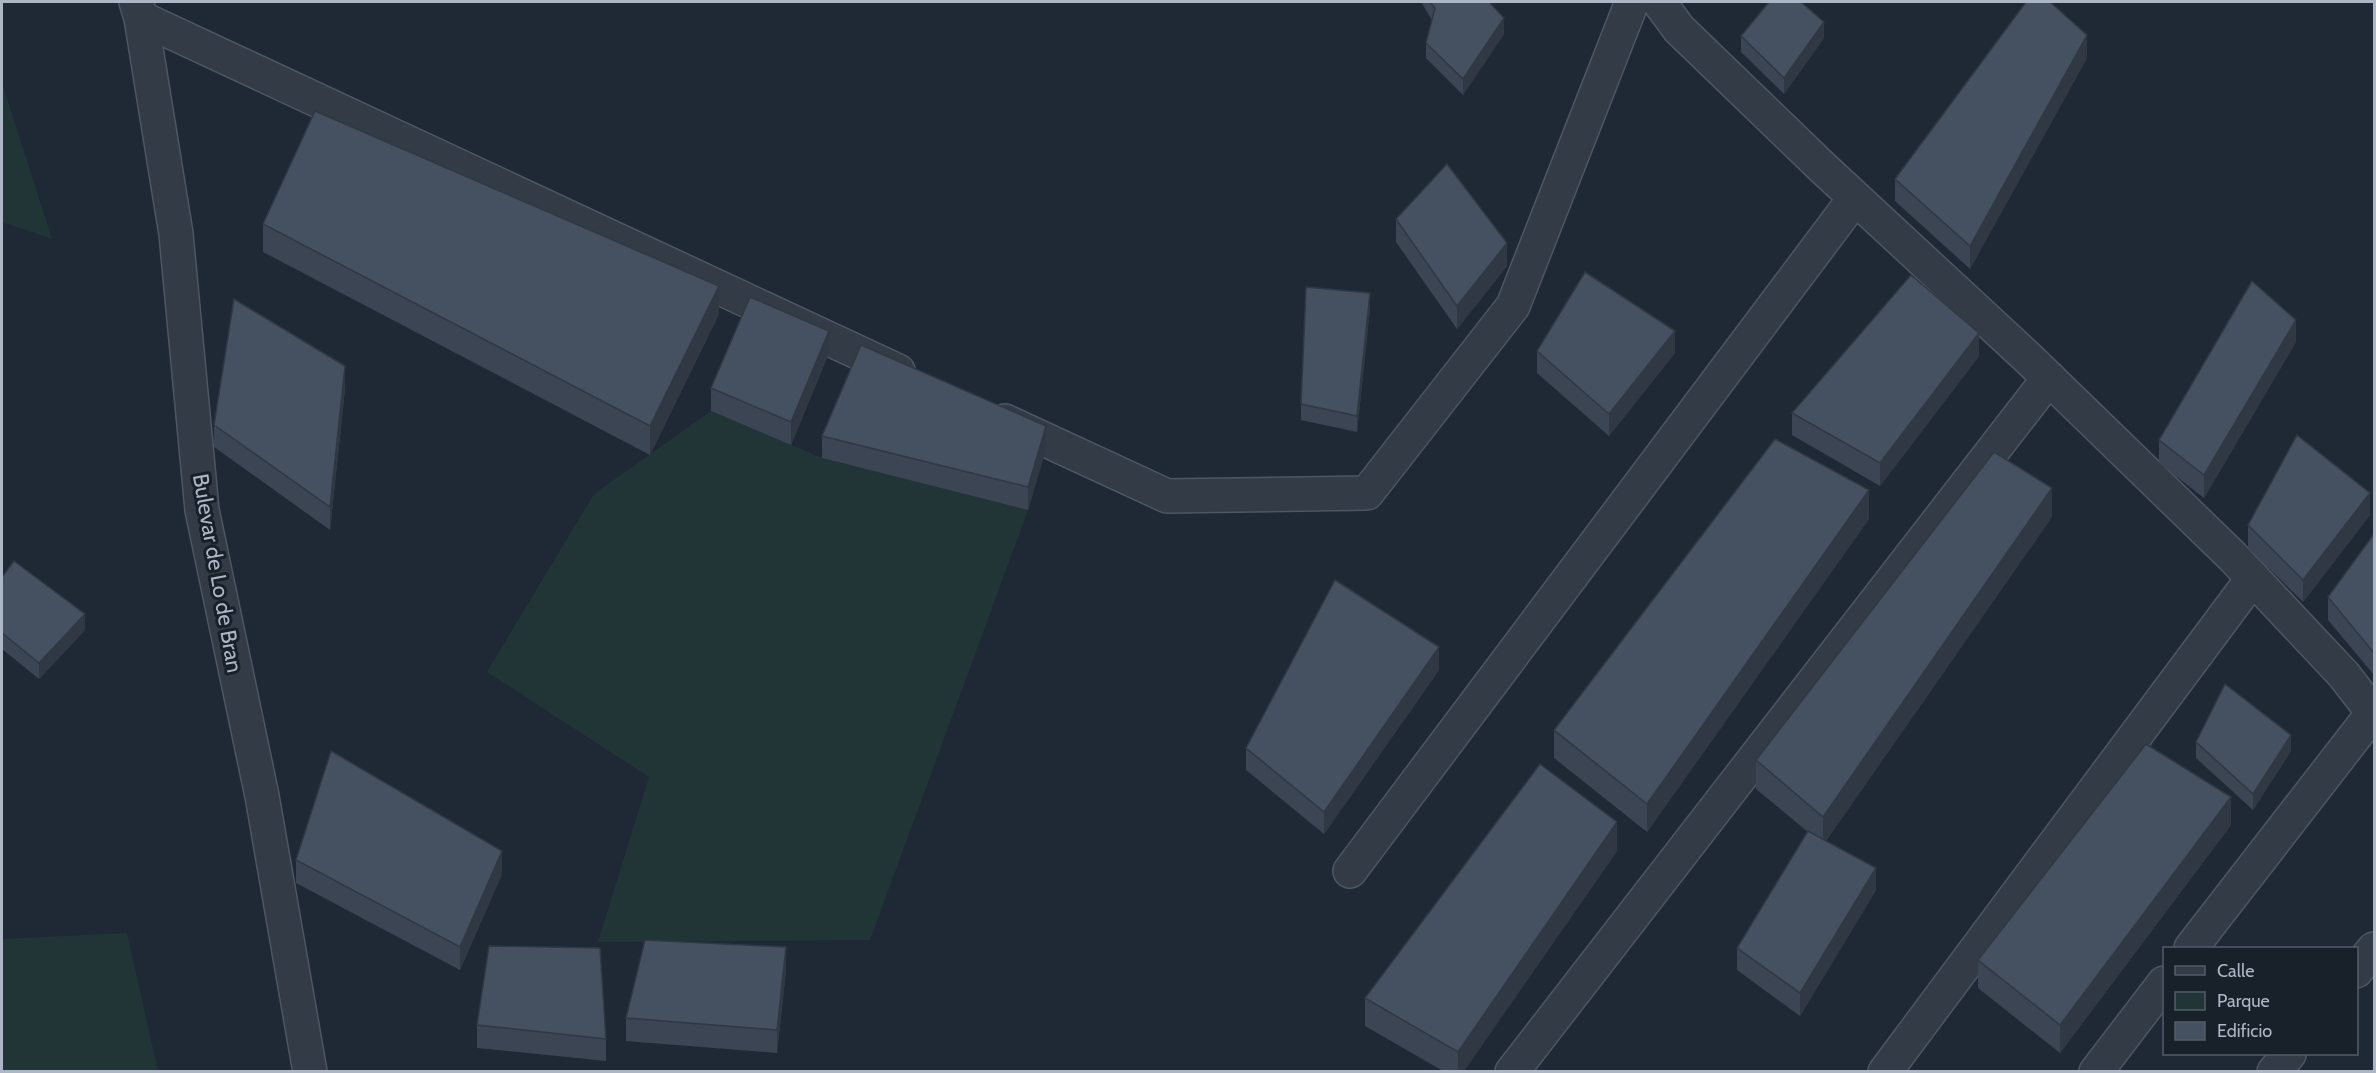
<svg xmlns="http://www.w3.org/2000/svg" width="2376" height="1073" font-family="Cabin,sans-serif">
<rect width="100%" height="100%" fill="#1f2936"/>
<g fill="#213537">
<path d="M2,83L52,239L2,222Z"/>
<path d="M711,411L822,458L1028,510L870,940L598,942L649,777L487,672L594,494Z"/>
<path d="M127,933L158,1071H2V939Z"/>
</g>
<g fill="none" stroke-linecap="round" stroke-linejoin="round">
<g stroke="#4d5662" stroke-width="36">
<g id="minor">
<path d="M1659,2L1679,29L1822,167L2028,358L2233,557L2344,675L2374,714"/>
<path d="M141,18L898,371"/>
<path d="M1005,421L1167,496L1367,493L1513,306L1632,2"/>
<path d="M1350,871L1855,198"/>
<path d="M2191,948L2373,713"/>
<path d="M2356,971L2374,949"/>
<path d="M1512,1072L2049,378"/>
<path d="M1885,1072L2253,578"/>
<path d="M2096,1072L2164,983"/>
<path d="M2274,1072L2289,1054"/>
</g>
</g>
<g stroke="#4d5662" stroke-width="36">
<path id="tertiary" d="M136,2L141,18L176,234L202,510L262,796L310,1072"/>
</g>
<use href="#minor" stroke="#323b46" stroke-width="33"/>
<use href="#tertiary" stroke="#323b46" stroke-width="33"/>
</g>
<g fill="#3b4553">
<path d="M1421,2H1489L1504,34L1463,95L1426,58V43L1432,20Z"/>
<path d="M1741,36L1824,38L1784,94L1741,52Z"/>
<path d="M2087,58L1970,269L1895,201V179Z"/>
<path d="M1396,219L1507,266L1457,329L1396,242Z"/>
<path d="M263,224L719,314L650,455L263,252Z"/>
<path d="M1370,308L1357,432L1301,420V404Z"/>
<path d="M2296,342L2204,498L2159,463V440Z"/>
<path d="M1537,351L1675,353L1609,436L1537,373Z"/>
<path d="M829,353L791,445L711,411V388Z"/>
<path d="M1979,356L1880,486L1792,435V413Z"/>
<path d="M345,389L330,530L214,447V425Z"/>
<path d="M822,436L1046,449L1028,510L822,458Z"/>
<path d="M2370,515L2303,602L2248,548V525Z"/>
<path d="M2052,517L1826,841L1876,890L1800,1016L1737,970V948L1808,832L1756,789V760Z"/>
<path d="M1869,519L1647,832L1554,758V730Z"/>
<path d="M2374,534V675L2328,620V597Z"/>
<path d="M2,577L85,630L39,679L2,649Z"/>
<path d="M1439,670L1324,834L1246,770V748Z"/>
<path d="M2196,742L2291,751L2253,810L2196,758Z"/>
<path d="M2231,825L2060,1053L1978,988V960Z"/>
<path d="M1617,851L1464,1071H1443L1365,1026V998Z"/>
<path d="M296,860L502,874L460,970L296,883Z"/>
<path d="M786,970L777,1053L626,1041V1018Z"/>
<path d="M477,1025L606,1039V1061L477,1048Z"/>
</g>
<g fill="#303843">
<path d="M1504,18V34L1463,95V79Z"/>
<path d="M1824,22V38L1784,94V78Z"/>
<path d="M2087,35V58L1970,269V246Z"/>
<path d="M1507,243V266L1457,329V306Z"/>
<path d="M719,286V314L650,455V426Z"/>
<path d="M1370,293V308L1357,432V416Z"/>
<path d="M2296,320V342L2204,498V475Z"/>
<path d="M829,331V353L791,445V422Z"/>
<path d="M1675,331V353L1609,436V414Z"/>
<path d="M1979,333V356L1880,486V463Z"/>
<path d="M345,366V389L330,530V507Z"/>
<path d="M1046,426V449L1028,510V487Z"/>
<path d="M2052,488V517L1823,845V817Z"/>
<path d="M1869,490V519L1647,832V804Z"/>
<path d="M2370,493V515L2303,602V580Z"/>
<path d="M85,614V630L39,679V663Z"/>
<path d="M1439,647V670L1324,834V812Z"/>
<path d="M2291,735V751L2253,810V794Z"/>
<path d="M2231,797V825L2060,1053V1025Z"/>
<path d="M1617,822V851L1464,1071H1458V1052Z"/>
<path d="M502,851V874L460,970V947Z"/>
<path d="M1876,868V890L1800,1016V993Z"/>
<path d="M786,947V970L777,1053V1030Z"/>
</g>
<g fill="#455060" stroke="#303843" stroke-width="1.5">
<path d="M1430,2H1489L1504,18L1463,79L1426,43L1435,8Z"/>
<path d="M1769,2H1801L1824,22L1784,78L1741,36Z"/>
<path d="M2026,2H2050L2087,35L1970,246L1895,179Z"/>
<path d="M315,111L719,286L650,426L263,224Z"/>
<path d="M1447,164L1507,243L1457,306L1396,219Z"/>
<path d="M1585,272L1675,331L1609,414L1537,351Z"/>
<path d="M1911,275L1979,333L1880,463L1792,413Z"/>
<path d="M2252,281L2296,320L2204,475L2159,440Z"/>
<path d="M1306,287L1370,293L1357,416L1301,404Z"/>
<path d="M750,297L829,331L791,422L711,388Z"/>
<path d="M234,299L345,366L330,507L214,425Z"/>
<path d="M861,345L1046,426L1028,487L822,436Z"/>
<path d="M2297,435L2370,493L2303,580L2248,525Z"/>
<path d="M1775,439L1869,490L1647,804L1554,730Z"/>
<path d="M1994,452L2052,488L1823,817L1756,760Z"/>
<path d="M2374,534V653L2328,597Z"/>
<path d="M14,561L85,614L39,663L2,633V577Z"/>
<path d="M1335,580L1439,647L1324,812L1246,748Z"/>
<path d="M2225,684L2291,735L2253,794L2196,742Z"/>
<path d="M2146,744L2231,797L2060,1025L1978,960Z"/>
<path d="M331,751L502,851L460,947L296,860Z"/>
<path d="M1540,764L1617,822L1458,1052L1365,998Z"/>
<path d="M1808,831L1876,868L1800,993L1737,948Z"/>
<path d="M645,940L786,947L777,1030L626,1018Z"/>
<path d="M489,946L600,948L606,1039L477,1025Z"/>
</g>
<g text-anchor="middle" stroke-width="6" stroke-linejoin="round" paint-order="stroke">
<g font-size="22" fill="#acb6c4" stroke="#18202a">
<text transform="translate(218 573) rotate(80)" y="8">Bulevar de Lo de Bran</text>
</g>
</g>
<rect width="2376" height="1073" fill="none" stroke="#acb6c4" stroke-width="6"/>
<rect x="2163" y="947" width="195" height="108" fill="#18202a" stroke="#535c68" stroke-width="1.5"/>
<rect x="2175" y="966" width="30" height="9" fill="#323b46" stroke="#535c68" stroke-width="1.5"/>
<text x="2217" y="977" font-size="18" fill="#acb6c4">Calle</text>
<rect x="2175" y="992" width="30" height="18" fill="#213537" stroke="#535c68" stroke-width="1.5"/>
<text x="2217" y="1007" font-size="18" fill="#acb6c4">Parque</text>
<rect x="2175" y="1022" width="30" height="18" fill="#455060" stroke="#535c68" stroke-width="1.5"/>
<text x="2217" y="1037" font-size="18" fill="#acb6c4">Edificio</text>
</svg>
